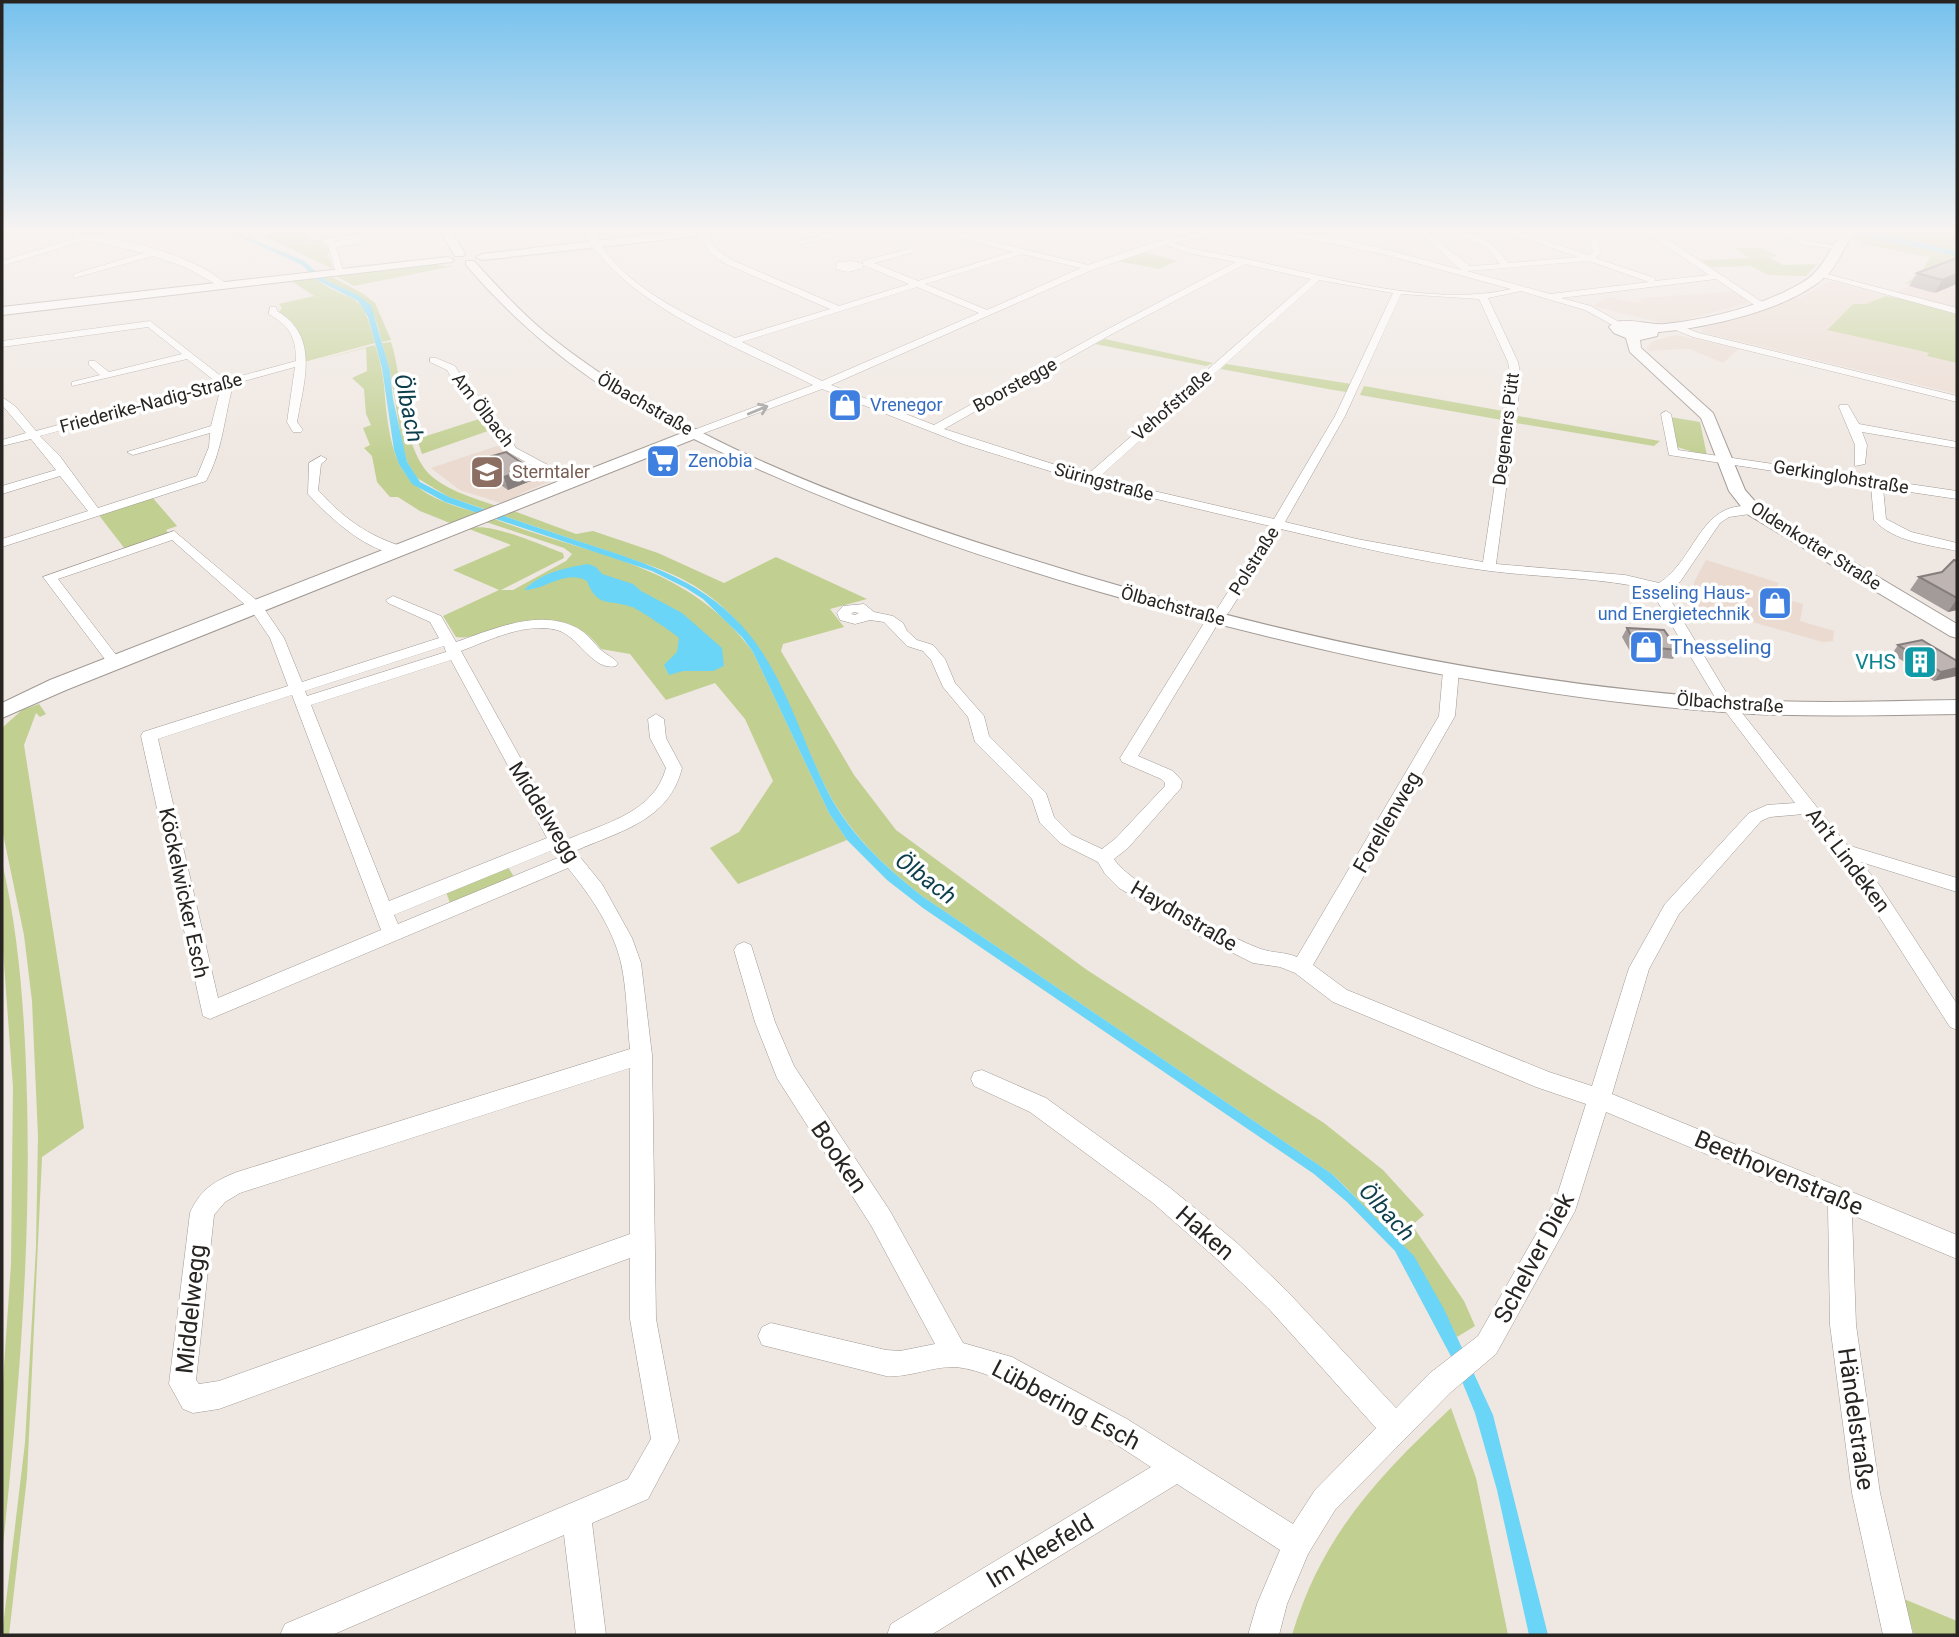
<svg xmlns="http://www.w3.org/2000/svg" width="1959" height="1637" font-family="Roboto,sans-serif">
<rect width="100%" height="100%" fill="#efe7e1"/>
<g fill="#eadad0">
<path d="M1957,268V308L1896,292L1909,286Z"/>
<path d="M1831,281L1886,296L1859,306L1957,360V394L1705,333L1700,329L1802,297Z"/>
<path d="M1738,291L1748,303L1673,323H1662L1593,306L1608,297L1636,303L1644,298Z"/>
<path d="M1676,335L1687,337L1739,349L1723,363L1689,349L1649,351L1646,348L1653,341Z"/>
<path d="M500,445L553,480L522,493L507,503H501L460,490L431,468Z"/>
<path d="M1706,560L1779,583L1771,595L1803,604L1800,621L1834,631L1833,641L1823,642L1689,604L1695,580Z"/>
</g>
<g fill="#c1cf91">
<path d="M255,232H304L307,241L322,239L324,246H329L330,254L326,255L331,261L333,269Z"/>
<path d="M1870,232H1957V251Z"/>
<path d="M1857,235L1957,256V264L1944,260L1952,267L1904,285L1922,271L1930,257L1851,242L1866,243L1853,238Z"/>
<path d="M1734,248H1763L1778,256L1769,257L1783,265L1817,264L1806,276L1768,275L1751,266L1711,267L1701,260L1749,258Z"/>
<path d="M1142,251L1177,261L1159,269L1116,261Z"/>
<path d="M433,265L454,266L354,286L336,276Z"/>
<path d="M328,275L362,293L375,303L391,340L382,342C376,317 371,300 346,290C337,286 328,283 321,276Z"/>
<path d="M313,277C352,307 361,284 375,343L304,362C305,338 297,325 278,313L282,308L279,304L314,296L290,280Z"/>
<path d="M1886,296L1922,303L1957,315V363L1927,356L1929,353L1917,350L1827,330L1853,304H1865Z"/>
<path d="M1105,339L1213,363L1206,366L1095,344Z"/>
<path d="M391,342C404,381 401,454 435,479C454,493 477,499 499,507L490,511L449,497L417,478L407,462L402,443L390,371L382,343Z"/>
<path d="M375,345C381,362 384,379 385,398C392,475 408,495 483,514L450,523L420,511L398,497H390L377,482L372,456L364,448L370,445L363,428L371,425L366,414L364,389L352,378L367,371L366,348L311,362Z"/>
<path d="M1226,364L1351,384L1346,392L1328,389L1221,369Z"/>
<path d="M1364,386L1503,411L1502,420L1360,395Z"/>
<path d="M1518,416L1660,441L1654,446L1516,423Z"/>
<path d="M1670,417L1700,422L1707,456L1677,447Z"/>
<path d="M479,419L488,431L422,454L417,439Z"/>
<path d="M152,497L177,526L166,530L169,534L125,549L98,514Z"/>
<path d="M511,510L576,534L593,531L658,553L724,583L776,557L867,599L830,609L844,627L783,644L781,651L854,775L896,830L1087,970L1324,1123L1383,1170L1424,1215L1412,1225L1464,1301L1475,1326L1457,1337C1432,1284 1375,1214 1332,1174L922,896C884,866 847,831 825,786C792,719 773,646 712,598C682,574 646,564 611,552C574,540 537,527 500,515Z"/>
<path d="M492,518C590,557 685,560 753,652L829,813L847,840L738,884L710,848L739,832L773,781L745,719L715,683L666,700L630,654L601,649C574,613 537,616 498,628C484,633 470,639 456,637L443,616L499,590L453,570L511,545L469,529C487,520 543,546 563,553L564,558L501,590H513L566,561L572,554L564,548L483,521Z"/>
<path d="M39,704L46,714L40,717L36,713L24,745L84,1128L42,1157L27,1477L9,1635H2L25,1443L36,1247L38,1136L32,1001L24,935L2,829V728L22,710Z"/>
<path d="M2,862C20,939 25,1020 27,1099C31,1252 18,1403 2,1555V1396L11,1264L13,1087L2,936Z"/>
<path d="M508,867L514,877L450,903L446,892Z"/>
<path d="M1451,1408L1476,1478L1508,1635H1292C1322,1535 1377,1478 1451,1408Z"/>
<path d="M1904,1599L1957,1621V1635H1914Z"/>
</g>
<g fill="#6ad5f7">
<path d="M230,232H236L304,261L327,281L356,294L371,305L390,371L393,399L407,462L420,482L449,497C491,512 533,526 575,540C636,560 698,577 742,626C783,671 799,733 825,786C846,831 884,866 922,896L1332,1174L1414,1256L1444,1309L1493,1415L1548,1635H1529L1497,1490L1475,1413L1454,1362L1395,1251L1347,1202L1314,1174L923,908L887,880L847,840L829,813L753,652L742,637L703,599L686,588L652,571L445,502L412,484L399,464L394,450L382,368L368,317L358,301L317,280L302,265Z"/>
<path d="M1844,232C1882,232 1920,243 1957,251V256Z"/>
<path d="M588,564L596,567L602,574L633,584L641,591L682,613L722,648L724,666L713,671H683L669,675L664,665L677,652L679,638C674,633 638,609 632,607C609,599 597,608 587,581C565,569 546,590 524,590C542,572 565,568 588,564Z"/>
</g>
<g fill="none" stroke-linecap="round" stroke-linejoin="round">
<g stroke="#a19994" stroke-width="1">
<g id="street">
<path d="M7,232H19L2,239V234Z"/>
<path d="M51,232C99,232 191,251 226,284L219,286L185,267L153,256L74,278V274L144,253L85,240L2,266V261L77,238Z"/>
<path d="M585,232H593C620,285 684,314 735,338L830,309L726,264L711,254L696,232H704L717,250L732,260L839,306L909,284L863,265V268L848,272L835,269L838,262L852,261L863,264V261L912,248L915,252L874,263L918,281L1013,252L938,232H953L1088,265L1152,243L1206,232H1225L1174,243C1198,252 1223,254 1247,259C1324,276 1433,308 1511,289L1383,254L1273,232C1334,232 1402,254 1461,270L1419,232H1426L1470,266L1500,264L1487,247L1452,232C1480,232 1492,242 1508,263L1578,257L1507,232H1520L1588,255L1593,252L1590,239L1594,237L1598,239L1601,253L1595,258L1655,278V281L1709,275L1646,232H1656L1762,302V306H1756L1716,279L1561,298L1591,306L1621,323L1623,325L1618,328L1585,310L1521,291L1488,298L1518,362L1521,378L1496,564L1625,575L1659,583C1697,559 1700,497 1757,507V513L1729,517L1720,523L1680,582L1668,590L1667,594L1727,694L1847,845L1957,878V892L1861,862L1880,886L1957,1004V1030L1950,1027L1866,896L1804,814L1770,817L1761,821L1679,914L1649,969L1612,1094L1957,1235V1259L1852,1215L1856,1325L1880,1493L1913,1635H1883L1852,1493L1830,1325L1828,1205L1606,1112L1575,1211L1496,1354L1450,1393L1335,1510L1308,1554L1287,1604L1279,1635H1248L1257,1604L1280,1550L1177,1484L931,1635H887L891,1624L1151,1467C1108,1439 1004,1370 955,1367C932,1366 910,1378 886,1376L762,1345L758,1336L762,1327L771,1323L886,1350L900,1351L935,1344L872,1227L777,1078L755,1022L734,950L737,945L744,942L751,945L775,1022L794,1066L890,1211L963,1343L1012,1357L1127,1419L1293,1524L1315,1490L1376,1428L1269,1309L1218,1260L1153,1203L1030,1112L974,1086L971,1079L974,1072L982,1070L1046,1098L1169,1187L1236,1242L1287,1291L1396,1408L1430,1373L1478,1336L1556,1199L1586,1104L1536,1087L1333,1002L1295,973L1280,967L1253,963L1203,938L1119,888L1105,874L1098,862L1060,843L1040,823L1032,799L975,742L968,717L943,687L931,660L923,651L907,646L884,622L870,620L855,624L840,620L837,613L843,606L864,604L874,612L893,616L903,623L907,631L917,640L933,645L945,659L955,683L984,716L989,736L1046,793L1054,817L1072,835L1102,849L1116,838L1165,786V783L1161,779L1122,762L1120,758L1204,623L1217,609L1270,526L1085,482L963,444L822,389L699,435H691V431L813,385C744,350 621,304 585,232ZM1166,245L1188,253L1236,262L1106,330L934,425L831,385L1092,270ZM1022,254L1081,268L987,310L925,284ZM1589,261L1649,282L1550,294L1467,271ZM1245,264L1311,279L1087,475L944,429L1112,334ZM1319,280L1393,293L1335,416L1274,519L1098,478ZM917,287L979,313L822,381L742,342ZM1401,294L1479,299L1508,362L1511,378L1483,562L1357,539L1285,522L1345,416ZM1281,529C1349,545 1419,562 1490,571C1544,578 1600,577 1654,590L1653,594L1716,699L1795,803L1767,805L1749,813L1665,904L1629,968L1592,1086L1549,1072L1347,990L1313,965L1455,716L1459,671L1456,668H1446L1443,671L1439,716L1297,957C1285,952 1273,953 1261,949C1230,938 1129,884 1114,859L1128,848L1181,788L1182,781L1173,771L1138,756L1217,625L1229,612ZM853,612L859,613L855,615L851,614Z"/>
<path d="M836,232H854L801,244L797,242Z"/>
<path d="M1081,232H1091L1092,233L1088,235Z"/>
<path d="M1781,232H1792L1809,241L1842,247L1838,249L1804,245Z"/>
<path d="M359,233L362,243L336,247L343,271L336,273L328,245L323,239ZM353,238L334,242L332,241Z"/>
<path d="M1819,272L1957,308V314L1819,276Z"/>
<path d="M270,307H276L277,311C320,336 304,381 297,422L303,430L301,432H293L287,422L295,367L230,385L232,389C224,420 222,452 206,481L2,547V539L88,511L60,476L2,494V486L56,470L31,439L2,446V440L26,433L2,405V397L15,406L36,431L216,382L187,359L72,386V382L100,375L89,365V361H95L109,372L182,354L148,327L2,347V341L150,321L226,380L296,361C296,336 289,326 269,314ZM221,387L211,426L127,452L133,455L210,433L209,447L197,476L98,508L59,455L40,436Z"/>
<path d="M1676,324L1699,333L1957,396V402L1693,337L1673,329V325Z"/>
<path d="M430,358H436L455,366L468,388L477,394L496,424L506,432L516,448L574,479V485H566L508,452L498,436L487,428L469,398L460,392L447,370L430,362Z"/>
<path d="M1840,405H1848L1859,424L1957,442V448L1862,432L1867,445L1865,464L1855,466V445L1839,407Z"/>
<path d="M1666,411L1671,414L1678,450L1957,491V499L1883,488L1886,519L1911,532L1957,543V551C1930,545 1894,542 1874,520L1871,486L1669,455L1661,414Z"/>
<path d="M321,456L327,459L321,464L318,490C343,518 368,536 404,547V553C372,558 327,515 308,494L309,463Z"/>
<path d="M174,531L261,604L284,638L302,682L439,638L430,622L388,603L386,600L393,596L441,616L456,642C493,629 544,606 582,631C589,636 595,644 601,650C607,655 614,658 618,663L616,666C593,672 579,636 557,630C525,622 490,640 461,651L566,840C605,823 654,813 666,768L650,738L648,719L656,714L664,719L666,738L682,768C669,821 620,831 575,851L602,884L632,938L641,963L652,1055L656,1319L679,1441L648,1499L592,1523L606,1635H576L564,1535L332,1635H280L285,1624L628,1479L651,1439L630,1319V1258L219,1409L193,1413L183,1409L169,1384L190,1213C200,1190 214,1181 237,1172L630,1049C627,1021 627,990 621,963C613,928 590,895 568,868L217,1016L210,1019L203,1016L141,736L143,732L288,686L270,638L251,610L172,540L58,579L120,660L122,663L120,666H110L43,577ZM444,646L446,652L307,696L305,691ZM451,660L547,838L389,901L311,705ZM292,695L381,930L218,998L158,739ZM553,850L560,857L398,924L394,915ZM630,1068V1234L219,1381L199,1384L196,1380L214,1215L225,1202L240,1193Z"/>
</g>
</g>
<g stroke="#a19994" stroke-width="2">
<g id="secondary">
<path d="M441,232H452L465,254L463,256H455Z"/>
<path d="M674,232H712L707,235L482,260L476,257L482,254Z"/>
<path d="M1843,232H1855C1843,246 1839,265 1825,277C1788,310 1707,328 1658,332L1657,336L1640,340L1641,348L1713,413L1745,490L1759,506L1957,624V638L1950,636L1747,514L1729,491L1701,418L1630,352L1626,338L1614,333L1609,327C1622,314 1646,326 1665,324C1711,319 1763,306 1803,282C1824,270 1828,249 1843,232Z"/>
<path d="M448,257L454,260L452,262L2,315V307Z"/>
<path d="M466,261H474C497,286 520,312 547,334C676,438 847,501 1004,551C1246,628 1496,685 1750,700C1819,704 1888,701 1957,700V714C1890,715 1822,717 1754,714C1559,703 1368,664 1180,614C1013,570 849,515 694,439L66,690L2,718V703L50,680L682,433C596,388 529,338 466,265Z"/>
</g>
</g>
<use href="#street" fill="#fff" fill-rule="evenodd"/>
<use href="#secondary" fill="#fff" fill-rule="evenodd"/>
</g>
<g fill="#a39b99">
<path d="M1957,258L1935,293L1909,286L1917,273Z"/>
<path d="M478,460L529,468L533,480L508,490L482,472Z"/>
<path d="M1957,561V610L1948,612L1910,590L1919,577L1942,572Z"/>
<path d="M1627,628L1678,650L1673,659L1632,655L1622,637Z"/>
<path d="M1898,645L1957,661L1934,681L1892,654Z"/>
</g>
<g fill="#857e7d">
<path d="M1957,274V284L1935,293L1942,280Z"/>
<path d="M529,468L533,480L508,490L504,477Z"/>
<path d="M1957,599V610L1948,612Z"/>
<path d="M1957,668V676L1934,681L1941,672Z"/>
</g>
<g fill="#beb4b2" stroke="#857e7d" stroke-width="2">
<path d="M1957,258V274L1942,280L1917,273Z"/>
<path d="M506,452L529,468L504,477L478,460Z"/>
<path d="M1954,560L1957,561V598L1919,577L1942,572Z"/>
<path d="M1627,628L1664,630L1678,650L1637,646Z"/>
<path d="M1922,640L1957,661V668L1941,672L1898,645Z"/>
</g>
<defs><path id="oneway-shaft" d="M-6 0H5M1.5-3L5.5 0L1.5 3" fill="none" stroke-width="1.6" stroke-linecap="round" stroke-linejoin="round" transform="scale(1.75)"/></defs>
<use stroke="#9e9c9c" href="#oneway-shaft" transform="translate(758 410) rotate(-22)"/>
<linearGradient id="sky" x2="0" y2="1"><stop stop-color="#75c1ee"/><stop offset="0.5" stop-color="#f8f4f2"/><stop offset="1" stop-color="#f8f4f2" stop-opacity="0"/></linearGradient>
<rect width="1959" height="462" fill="url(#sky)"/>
<defs>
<g id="shop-square" transform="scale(1.75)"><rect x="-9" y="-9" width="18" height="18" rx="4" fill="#3f7fe0" stroke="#fff"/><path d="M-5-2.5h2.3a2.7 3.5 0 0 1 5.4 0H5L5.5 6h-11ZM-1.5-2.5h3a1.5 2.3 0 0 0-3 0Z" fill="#fff"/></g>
<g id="supermarket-square" transform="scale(1.75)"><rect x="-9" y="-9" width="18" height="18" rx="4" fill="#3f7fe0" stroke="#fff"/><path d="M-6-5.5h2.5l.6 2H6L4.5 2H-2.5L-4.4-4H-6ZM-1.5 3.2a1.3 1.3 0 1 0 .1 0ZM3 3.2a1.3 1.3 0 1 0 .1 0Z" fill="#fff"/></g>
<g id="school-square" transform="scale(1.75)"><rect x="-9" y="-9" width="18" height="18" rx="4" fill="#8d6e63" stroke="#fff"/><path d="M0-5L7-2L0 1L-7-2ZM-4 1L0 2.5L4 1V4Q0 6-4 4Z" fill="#fff"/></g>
<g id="building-square" transform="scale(1.75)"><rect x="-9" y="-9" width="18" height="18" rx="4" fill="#0f9aa8" stroke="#fff"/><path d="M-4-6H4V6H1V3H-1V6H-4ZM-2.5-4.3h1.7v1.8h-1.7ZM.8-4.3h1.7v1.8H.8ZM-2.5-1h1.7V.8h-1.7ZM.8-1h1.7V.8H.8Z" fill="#fff"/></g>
</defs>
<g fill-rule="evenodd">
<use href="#shop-square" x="845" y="405"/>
<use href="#supermarket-square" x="663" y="461"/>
<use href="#school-square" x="487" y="472"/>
<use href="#shop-square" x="1775" y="603"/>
<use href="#shop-square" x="1646" y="647"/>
<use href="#building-square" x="1920" y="662"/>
</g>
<g text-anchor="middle" stroke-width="7" stroke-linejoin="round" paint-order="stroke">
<g font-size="18" fill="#272422" stroke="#fff">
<text transform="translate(1015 385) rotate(-29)" y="6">Boorstegge</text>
<text transform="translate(151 403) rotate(-15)" y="6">Friederike-Nadig-Straße</text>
<text transform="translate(645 404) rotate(30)" y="6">Ölbachstraße</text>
<text transform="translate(1172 405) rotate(-41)" y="6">Vehofstraße</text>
<text transform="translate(483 410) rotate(52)" y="6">Am Ölbach</text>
<text transform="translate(1506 429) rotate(-83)" y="6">Degeners Pütt</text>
<text transform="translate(1841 477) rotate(9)" y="6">Gerkinglohstraße</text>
<text transform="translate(1104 482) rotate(15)" y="6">Süringstraße</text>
<text transform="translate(1816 546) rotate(32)" y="6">Oldenkotter Straße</text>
<text transform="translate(1254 561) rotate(-58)" y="6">Polstraße</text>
<text transform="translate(1173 606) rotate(15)" y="6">Ölbachstraße</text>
<text transform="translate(1730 703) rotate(4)" y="6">Ölbachstraße</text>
</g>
<g font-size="18" fill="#366cbe" stroke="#fff" text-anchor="start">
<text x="870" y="411">Vrenegor</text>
<text x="688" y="467">Zenobia</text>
<text x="1750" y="599" text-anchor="end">Esseling Haus-<tspan x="1750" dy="21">und Energietechnik</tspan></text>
</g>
<g font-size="18" fill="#785e54" stroke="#fff" text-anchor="start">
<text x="512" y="478">Sterntaler</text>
</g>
<g font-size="21" fill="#366cbe" stroke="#fff" text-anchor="start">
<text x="1670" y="654">Thesseling</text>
</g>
<g font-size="21" fill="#0d838f" stroke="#fff" text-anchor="end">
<text x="1896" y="669">VHS</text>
</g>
<g font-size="21" fill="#272422" stroke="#fff">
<text transform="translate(544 812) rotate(58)" y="7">Middelwegg</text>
<text transform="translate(1387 822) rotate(-60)" y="7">Forellenweg</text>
<text transform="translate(1848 860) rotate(53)" y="7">An't Lindeken</text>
<text transform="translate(184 893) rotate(78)" y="7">Köckelwicker Esch</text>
<text transform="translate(1184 916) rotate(30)" y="7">Haydnstraße</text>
</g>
<g font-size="23" font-style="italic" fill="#0c3e4c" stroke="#fff">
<text transform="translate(409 408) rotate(78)" y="8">Ölbach</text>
<text transform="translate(926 878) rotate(37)" y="8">Ölbach</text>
<text transform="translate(1387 1212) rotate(47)" y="8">Ölbach</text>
</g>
<g font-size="24" fill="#272422" stroke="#fff">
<text transform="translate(839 1157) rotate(56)" y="8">Booken</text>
<text transform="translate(1779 1173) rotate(23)" y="8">Beethovenstraße</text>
<text transform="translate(1205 1233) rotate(41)" y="8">Haken</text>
<text transform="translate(1534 1258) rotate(-62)" y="8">Schelver Diek</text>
<text transform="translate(191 1309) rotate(-84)" y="8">Middelwegg</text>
<text transform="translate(1066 1405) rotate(28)" y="8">Lübbering Esch</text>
<text transform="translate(1856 1419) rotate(82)" y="8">Händelstraße</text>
<text transform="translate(1040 1551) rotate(-31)" y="8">Im Kleefeld</text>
</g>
</g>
<rect width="1959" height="1637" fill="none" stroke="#272422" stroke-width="7"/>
</svg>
